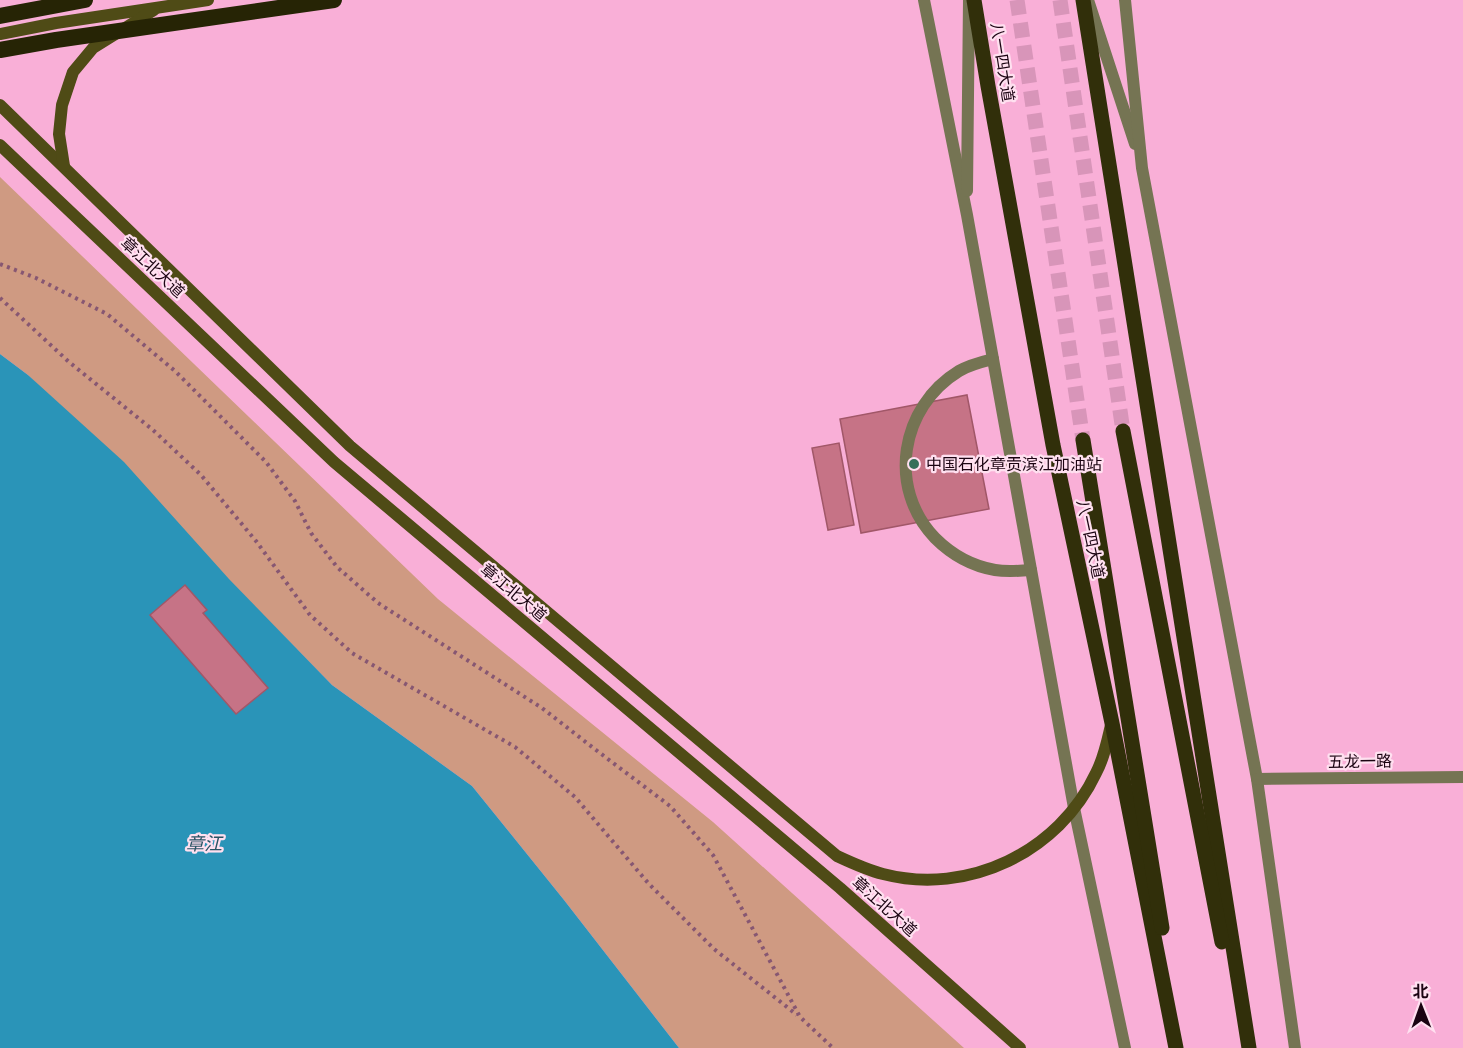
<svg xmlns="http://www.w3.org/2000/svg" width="1463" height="1048" font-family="'Fira Sans','Noto Sans SC',sans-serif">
<rect width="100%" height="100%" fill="#f9afd7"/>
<path fill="#cf9a82" d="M0,177L438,599L713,822L964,1048H679L564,900L472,786L332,685L28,375L0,354Z"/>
<path fill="#2a94b8" d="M0,354L28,375L124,462L229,579L332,685L472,786L564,900L679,1048H0Z"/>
<g fill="#c67386" stroke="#a15768" stroke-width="1.5">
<path d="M967,395L989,509L861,533L840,419Z"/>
<path d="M839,443L854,525L828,530L812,448Z"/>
<path d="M185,585L207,610L203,613L268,688L236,714L150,615Z"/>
</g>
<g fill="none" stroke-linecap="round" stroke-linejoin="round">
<g stroke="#d895b9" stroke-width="15" stroke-dasharray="15 8" stroke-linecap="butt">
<path d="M1017,0L1083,440"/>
<path d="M1060,0L1123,431"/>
</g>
<g stroke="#875772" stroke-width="4" stroke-dasharray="3 4.5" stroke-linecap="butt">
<path d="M0,264L36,278L107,314L175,371L266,462L295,501L311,533L337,567L378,603L542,708L596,750L670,806L713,855L800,1017L833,1048"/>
<path d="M0,298L69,362L153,430L201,475L256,541L310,615L352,653L515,747L575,797L649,884L714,949L797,1015"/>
</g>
<path stroke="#757453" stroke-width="12" d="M993,359C981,362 969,365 959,371C900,407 887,488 935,538C951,554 972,566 995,570C1007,572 1019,571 1031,570"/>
<g stroke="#757453" stroke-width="12">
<path d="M924,0L967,215L1074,808L1125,1048"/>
<path d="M1088,0L1135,144"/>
<path d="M1125,0L1142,168L1257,779L1295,1048"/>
<path d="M967,191L969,0"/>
<path d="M1257,779L1463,777"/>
</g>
<g stroke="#4f4b16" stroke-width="12">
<path d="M0,34L56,23L208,0"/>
<path d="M0,105L350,446L837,856C852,863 867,870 883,874C968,896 1059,852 1096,773C1104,758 1107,742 1111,725"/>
<path d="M0,145L334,462L840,888L1020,1048"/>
<path d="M64,166L59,134L62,105L73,72L93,48L154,10"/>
</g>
<g stroke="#312f0a" stroke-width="15">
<path d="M974,0L988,86L1053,445L1112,723L1176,1048"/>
<path d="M1083,0L1249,1048"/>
<path d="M1123,431L1222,942"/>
<path d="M1083,440L1162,928"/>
</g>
<path stroke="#262405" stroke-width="16" d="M0,16L85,0"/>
<path stroke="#262405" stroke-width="16" d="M0,50L56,40L334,0"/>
</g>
<circle fill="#36705a" stroke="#ffe0f0" stroke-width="2" cx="914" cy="464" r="6"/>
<g text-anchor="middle" stroke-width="4.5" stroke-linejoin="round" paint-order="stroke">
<g font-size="16" fill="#1b0412" stroke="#ffe0f0">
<text transform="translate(1003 62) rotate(81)" y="6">八一四大道</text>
<text transform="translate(153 267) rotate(43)" y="6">章江北大道</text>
<text transform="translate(1091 539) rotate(78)" y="6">八一四大道</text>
<text transform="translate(514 592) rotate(40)" y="6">章江北大道</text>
<text transform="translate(1360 761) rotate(-1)" y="6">五龙一路</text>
<text transform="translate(885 906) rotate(42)" y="6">章江北大道</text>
</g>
<g font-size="16" fill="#1b0412" stroke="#ffe0f0" text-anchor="start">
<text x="926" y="470">中国石化章贡滨江加油站</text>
</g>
<g font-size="18" font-style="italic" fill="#295364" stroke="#ffe0f0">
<text x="204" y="850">章江</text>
</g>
</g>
<g transform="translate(1421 1006) rotate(359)" stroke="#ffe0f0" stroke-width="4.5" paint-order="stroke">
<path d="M0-4.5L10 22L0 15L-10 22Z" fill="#1b0412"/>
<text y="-9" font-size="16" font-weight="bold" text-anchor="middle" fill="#1b0412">北</text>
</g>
</svg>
